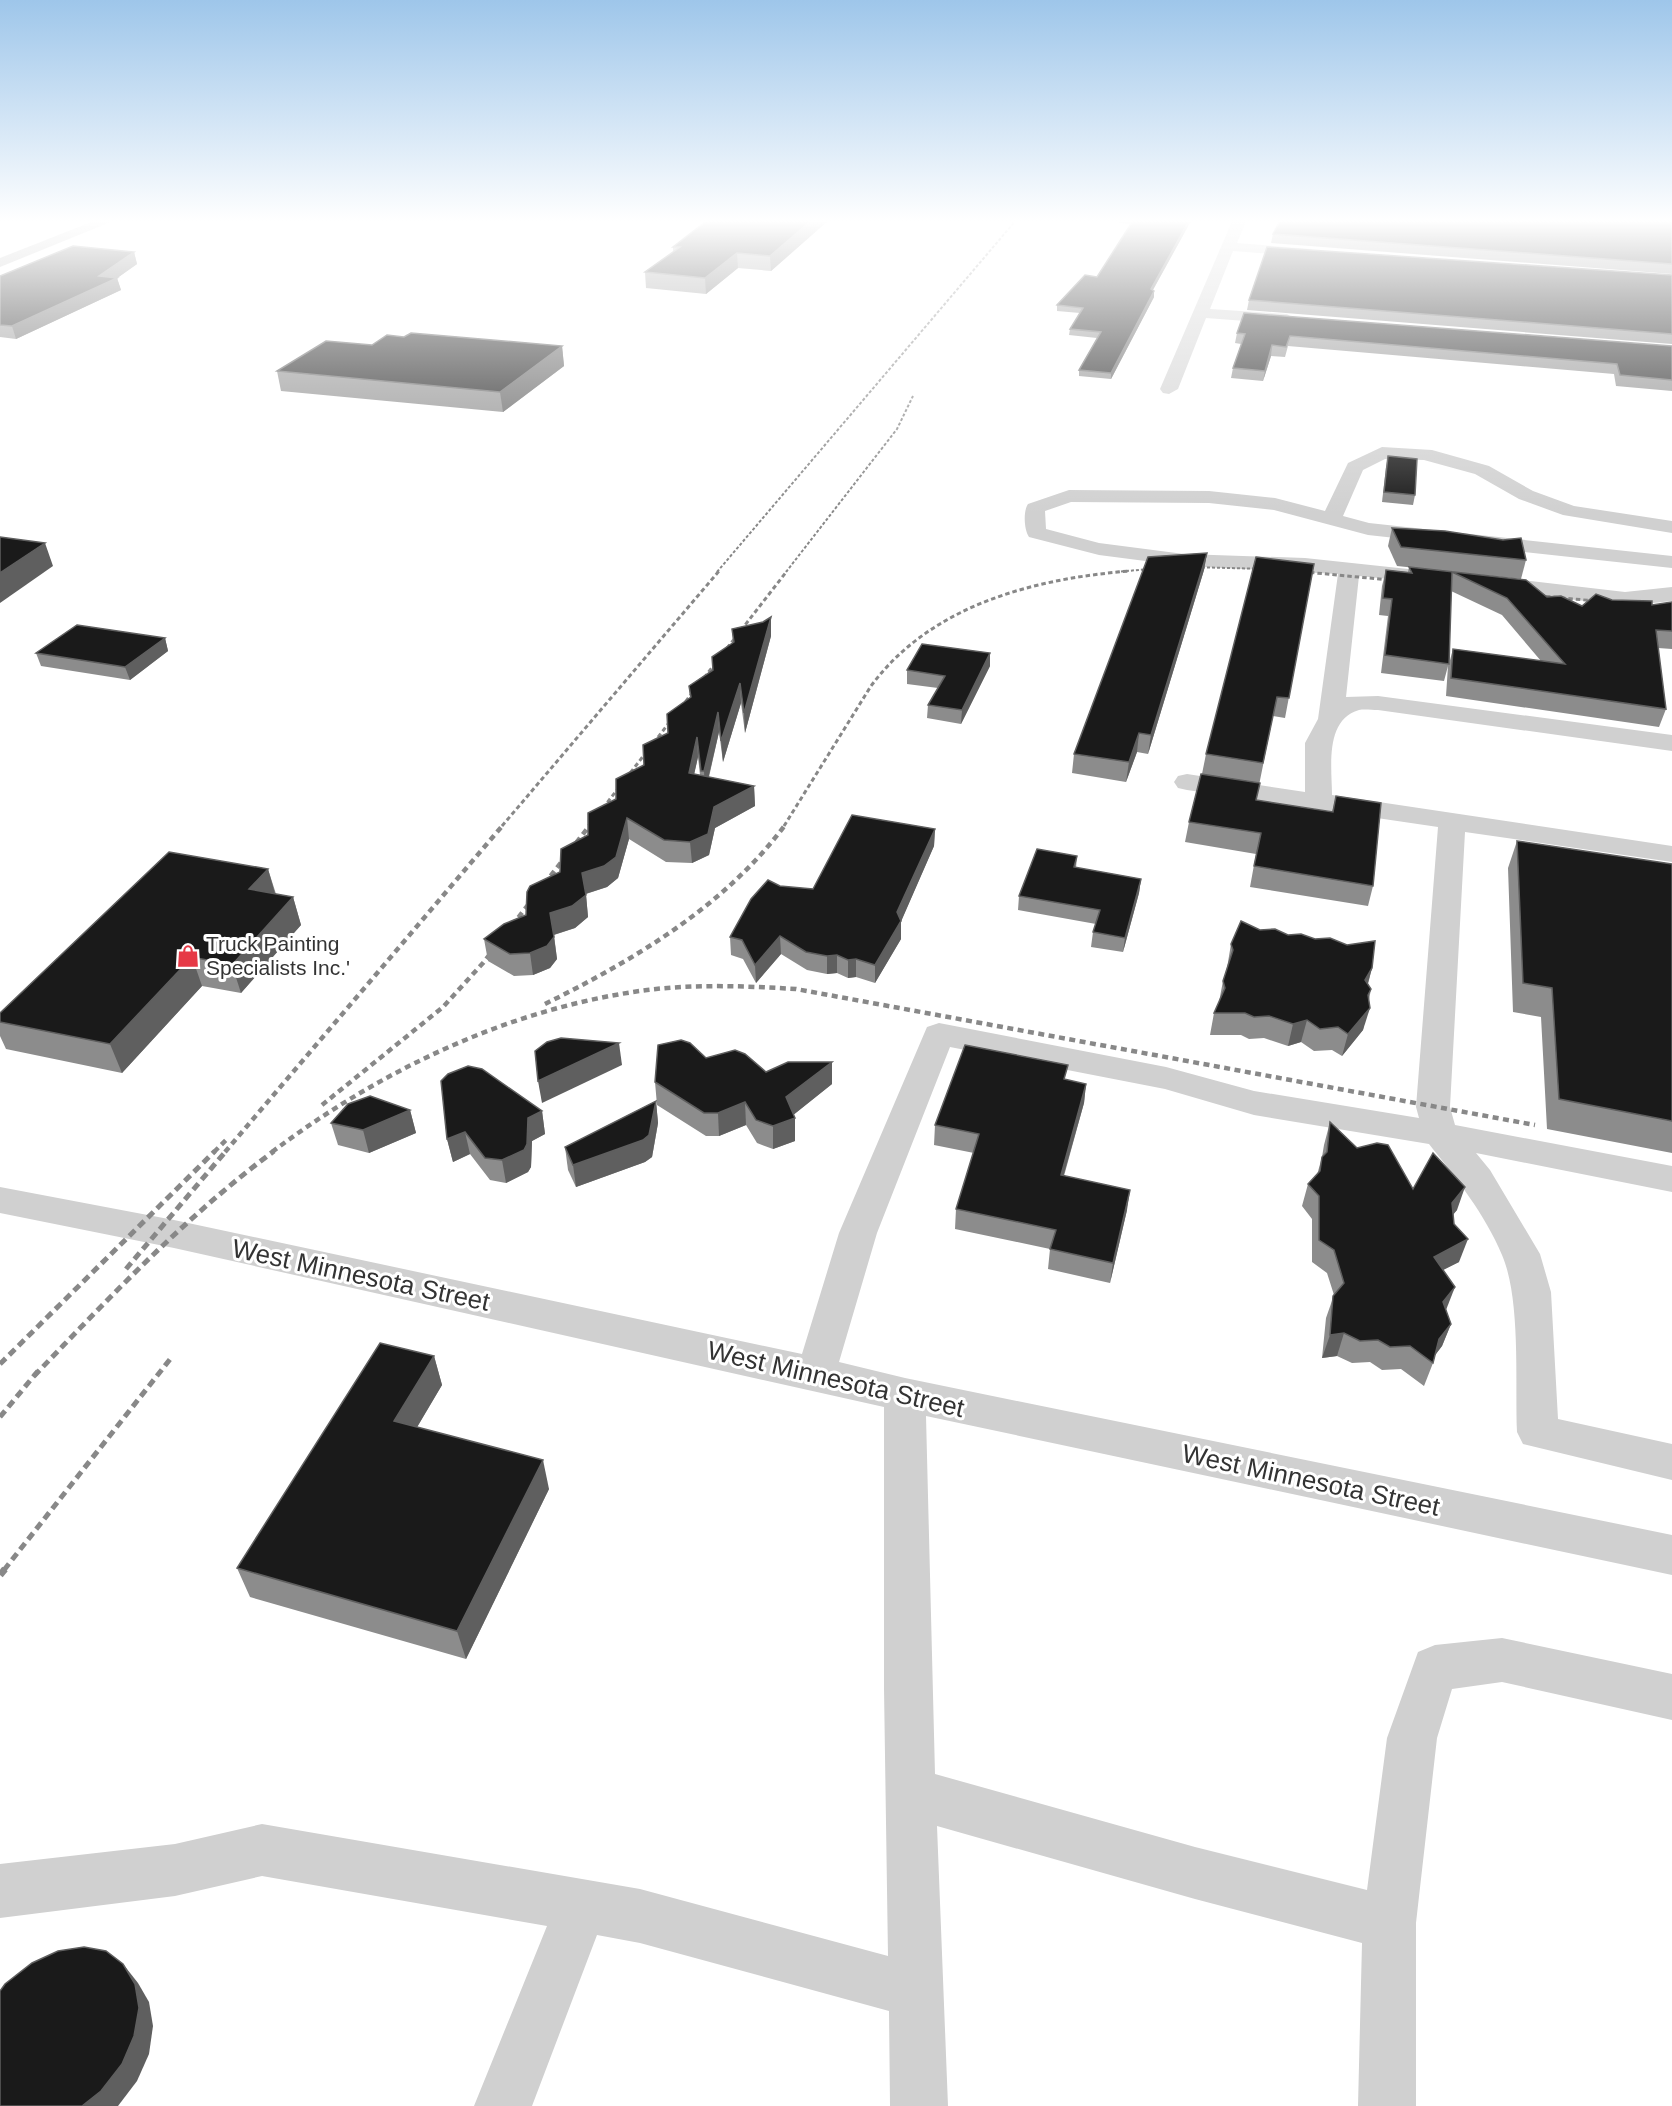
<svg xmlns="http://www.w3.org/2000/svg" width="1672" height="2106" font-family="Arial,sans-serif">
<rect width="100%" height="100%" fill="#fff"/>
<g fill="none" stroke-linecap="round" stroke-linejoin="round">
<g fill="#d0d0d0" fill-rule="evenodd">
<path d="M1233,219H1247L1237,243L1311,249L1318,253L1311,257L1233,251L1210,309L1287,314L1295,319L1287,324L1206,318L1178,389L1169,394L1163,393L1160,389Z"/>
<path d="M1382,447L1432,450L1489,466L1533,491L1574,506L1672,521V533L1563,515L1519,499L1475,474L1424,460L1385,459L1363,470L1343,516L1369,523L1672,556V568L1368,535L1274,510L1209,503L1071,502L1045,511L1046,529L1099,543L1184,554L1305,558L1436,572L1439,577L1436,582L1428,583L1359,576L1346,697L1378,696L1672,735V751L1378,710C1372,710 1364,709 1359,710C1324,720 1332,769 1332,795L1672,846V862L1465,832L1450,1107L1455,1125L1672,1166V1192L1476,1153L1490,1170L1540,1254L1551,1292L1558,1419L1672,1444V1480L1523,1444L1517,1432C1515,1382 1521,1299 1502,1255C1485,1214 1456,1178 1429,1144L1254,1115L1165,1089L950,1047L877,1233L839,1362L905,1378L1672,1535V1575L926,1416L935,1774L1195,1847L1367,1890L1387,1738L1418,1652L1435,1645L1502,1638L1672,1674V1720L1502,1682L1452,1689L1437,1738L1416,1923V2106H1358L1362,1943L1195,1899L937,1826L948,2106H890L889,2011L640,1943L597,1935L532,2106H474L547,1926L262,1876L175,1896L0,1918V1864L175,1844L262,1824L640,1889L888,1956L884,1688V1407L174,1248L0,1213V1187L174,1220L802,1354L839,1233L927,1027L939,1023L1166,1067L1254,1091L1419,1118L1416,1107L1438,827L1187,790L1178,788L1174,782L1178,776L1187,774L1305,792V743L1318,719L1338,574L1184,566L1099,555L1029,537C1024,530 1023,511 1028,504L1069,490L1209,491L1275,498L1325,511L1348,463Z"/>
<path d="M1495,577L1625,592L1672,587V601L1625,606L1487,589L1484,584L1487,579Z"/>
</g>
<path fill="#ababab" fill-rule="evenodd" d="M99,219H118L0,267V258Z"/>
<g stroke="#888" stroke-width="2" stroke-dasharray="3 2" stroke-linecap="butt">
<path d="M1187,567L1268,569"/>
<path d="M1295,571L1307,572"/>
<path d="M717,572L1017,219"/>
<path d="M786,572L897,429L913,396"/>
<path d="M1116,572L1160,568"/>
</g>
<g stroke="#888" stroke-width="3" stroke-dasharray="4.5 3" stroke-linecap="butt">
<path d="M1295,571L1400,581"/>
<path d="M1531,595L1606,602"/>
<path d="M502,826L719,571"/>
<path d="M589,826L787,571"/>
<path d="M784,826L871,686C931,605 1033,579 1129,571"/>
</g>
<g stroke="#888" stroke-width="4.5" stroke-dasharray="6 4.5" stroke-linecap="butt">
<path d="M545,1004C634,960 725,906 785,825"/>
<path d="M322,1105L443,1007L483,963L590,825"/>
<path d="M214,1152L227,1139"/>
<path d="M225,1152L503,825"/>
<path d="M272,1152C381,1070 510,1008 647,990C696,984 746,986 796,989L1535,1125"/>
</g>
<g stroke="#888" stroke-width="5" stroke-dasharray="8 5" stroke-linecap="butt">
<path d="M126,1269L226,1151"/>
<path d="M0,1364L215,1151"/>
<path d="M34,1376C110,1297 185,1217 274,1151"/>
<path d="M0,1417L38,1371"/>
<path d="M4,1570L171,1358"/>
</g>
<path stroke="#888" stroke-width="7" stroke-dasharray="9 7" stroke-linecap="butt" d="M0,1575L5,1569"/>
</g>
<g fill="#8c8c8c" fill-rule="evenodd">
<path d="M709,219H830L771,271L738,268L706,294L646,288L645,272L673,252V247Z"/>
<path d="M1119,219H1192L1153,290L1154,291V297L1111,379L1079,376V370L1097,338L1069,335L1070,329L1080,313L1057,311V305L1097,277L1131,224L1119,223Z"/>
<path d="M1672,219V274L1271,243L1273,234Z"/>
<path d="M134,252L137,264L117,278L121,290L16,339L0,337V276Z"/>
<path d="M1672,275V344L1247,310L1249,300Z"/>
<path d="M1237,333L1672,346V391L1616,386L1614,374L1288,346L1285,357L1271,356L1263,381L1231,378L1233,368L1241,344L1235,343Z"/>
<path d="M404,337L562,346L564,366L503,412L281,391L277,371Z"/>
<path d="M1388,456L1415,495L1413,505L1382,502L1386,467Z"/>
<path d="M1392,528L1526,560L1521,579L1397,566L1388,546Z"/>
<path d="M1207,553L1204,570L1148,754L1137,752L1126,782L1072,773L1074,754Z"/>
<path d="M1314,564L1285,718L1273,716L1256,800L1332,812L1336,796L1373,886L1368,906L1250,887L1256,854L1185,842L1189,822L1202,774L1206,754Z"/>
<path d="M1409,567L1526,580L1547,597L1582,606L1612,600L1652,605L1672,602V649L1658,648L1666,709L1659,727L1446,696L1448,666L1444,681L1381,673L1388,616L1379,615L1382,586L1386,570L1408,572ZM1451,591L1502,615L1541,661L1453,649L1449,664Z"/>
<path d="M732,629L771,636L745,733L741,703L723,762L719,732L709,777L754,786L755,806L715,828L709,855L692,863L666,862L629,839L618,878L607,887L586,894L588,917L575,928L554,935L557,959L550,968L533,975L514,976L488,961L484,939L526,915L560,872L588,835L668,733L690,698L689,686L712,670V657L733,643ZM698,757L700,775L694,774Z"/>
<path d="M165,638L168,651L130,680L41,666L36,653Z"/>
<path d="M990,653V666L961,724L927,718L928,705L938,688L907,684V670Z"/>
<path d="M935,829L934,846L901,921V939L875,983L856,977L848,978L837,973L827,974L807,970L781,954L756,983L743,959L731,955L730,937L780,886L813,889Z"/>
<path d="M1517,841L1672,864V1153L1547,1129L1541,1017L1513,1012L1508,868Z"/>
<path d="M1077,856L1076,868L1141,879L1139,893L1123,952L1091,947L1093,932L1096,924L1018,910L1019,896Z"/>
<path d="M268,869L276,894L293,897L301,925L241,993L202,986L122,1073L6,1049L0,1036V1013Z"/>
<path d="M1260,930L1372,968L1368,984L1371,989L1369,1000L1363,1030L1342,1056L1332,1050L1314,1051L1301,1042L1288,1046L1264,1038L1249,1039L1241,1035H1210L1214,1013L1219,1002L1223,981L1227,968L1231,944Z"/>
<path d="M706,1058L766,1072L832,1062V1084L793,1115L795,1141L773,1149L757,1143L746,1125L719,1136H706L657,1105L655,1082Z"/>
<path d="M1066,1080L1086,1084L1084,1103L1064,1176L1127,1210L1110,1283L1048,1269L1050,1249L955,1229L956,1209L974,1153L934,1145L935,1125Z"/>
<path d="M441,1081L542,1111L545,1134L532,1141L531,1167L528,1172L506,1183L490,1180L470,1154L453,1162L447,1139Z"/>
<path d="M656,1101L658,1123L652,1157L645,1162L576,1187L568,1170L565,1147Z"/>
<path d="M410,1110L416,1133L369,1153L338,1145L331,1123Z"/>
<path d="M1330,1122L1357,1148L1413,1189L1457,1210L1453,1214L1459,1262L1443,1270L1446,1310L1451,1324L1442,1346L1435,1355L1433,1363L1424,1386L1401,1369L1382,1370L1370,1362L1352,1363L1337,1356L1322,1358L1326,1318L1334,1295L1327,1273L1312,1262V1219L1302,1206L1308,1184L1317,1175L1322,1157L1324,1145Z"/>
<path d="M434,1356L442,1385L417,1427L549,1489L466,1659L250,1597L237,1568Z"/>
</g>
<g fill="#5f5f5f">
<path d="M813,219H830L771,271L770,256Z"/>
<path d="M1190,219H1192L1150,295L1151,289Z"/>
<path d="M134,252L137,264L116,279L117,278L121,290L16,339L12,326L99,276Z"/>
<path d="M737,253L738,268L706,294L705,278Z"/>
<path d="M1154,291V297L1111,379V373Z"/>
<path d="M1272,345L1271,356L1263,381L1265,371Z"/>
<path d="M562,346L564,366L503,412L500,392Z"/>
<path d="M45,543L53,566L0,603V573Z"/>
<path d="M1207,553L1204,570L1148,754L1151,735Z"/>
<path d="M771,617V636L745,733L744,713Z"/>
<path d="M165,638L168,651L130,680L125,667Z"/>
<path d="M990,653V666L961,724L962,710Z"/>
<path d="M740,683L741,703L723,762L721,741Z"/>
<path d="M718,712L719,732L705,792L704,771Z"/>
<path d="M1139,733L1137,752L1126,782L1129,762Z"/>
<path d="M697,737L698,757L690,793L689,773Z"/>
<path d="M754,786L755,806L715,828L709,855L692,863L690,842L714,807Z"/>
<path d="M627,818L629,839L618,878L607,887L585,894L582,873Z"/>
<path d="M935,829L934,846L900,924L901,921V939L875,983V965L897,912Z"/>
<path d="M268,869L276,897L249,889Z"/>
<path d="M1141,879L1139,893L1123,952L1125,938Z"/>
<path d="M586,895L588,917L575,928L553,935L550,913Z"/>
<path d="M293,897L301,925L241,993L232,965Z"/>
<path d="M780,936L781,954L756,983L755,965Z"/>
<path d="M554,937L557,959L550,968L533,975L530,953Z"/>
<path d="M837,955V973L827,974V956Z"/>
<path d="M192,957L202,986L122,1073L110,1044Z"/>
<path d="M856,959V977L848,978V960Z"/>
<path d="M1372,968L1366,990L1365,980Z"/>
<path d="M1370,1008L1363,1030L1342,1056L1348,1034Z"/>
<path d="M1307,1020L1301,1042L1288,1046L1293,1024Z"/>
<path d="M619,1043L622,1065L542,1103L538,1081Z"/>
<path d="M832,1062V1084L787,1120L786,1097Z"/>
<path d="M1086,1084L1084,1103L1058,1195L1061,1175Z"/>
<path d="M656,1101L658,1123L652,1157L645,1162L576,1187L573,1165Z"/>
<path d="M745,1102L746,1125L719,1136L718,1113Z"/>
<path d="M410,1110L416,1133L369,1153L363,1130Z"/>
<path d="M542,1111L545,1134L532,1141L531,1167L528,1172L506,1183L502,1160L528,1118Z"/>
<path d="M795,1118V1141L773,1149V1126Z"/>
<path d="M465,1132L470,1154L453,1162L447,1139Z"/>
<path d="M1465,1187L1457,1210L1444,1226L1452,1203Z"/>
<path d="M1130,1190L1127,1210L1110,1283L1113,1263Z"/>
<path d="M1468,1239L1459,1262L1425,1279L1434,1257Z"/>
<path d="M1455,1287L1446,1310L1443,1302Z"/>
<path d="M1451,1324L1442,1346L1430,1362L1439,1339Z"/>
<path d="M1344,1333L1337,1356L1322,1358L1330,1335Z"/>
<path d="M434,1356L442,1385L403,1451L394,1421Z"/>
<path d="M543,1460L549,1489L466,1659L457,1631Z"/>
<path d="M123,1964L138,1983L149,2002L153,2026L149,2054L137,2081L118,2106H82Z"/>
</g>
<g fill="#1a1a1a" stroke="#5f5f5f" stroke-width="1.5">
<path d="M709,219H813L770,256L737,253L705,278L645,272L680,247H673Z"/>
<path d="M1134,219H1190L1151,289L1154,291L1111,373L1079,370L1101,332L1070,329L1083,308L1057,305L1085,275L1097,277Z"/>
<path d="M1281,219H1672V264L1273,234Z"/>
<path d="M73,246L134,252L99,276L117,278L12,326L0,325V276Z"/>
<path d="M1267,247L1672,275V334L1249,300Z"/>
<path d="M1244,313L1672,346V380L1620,375L1617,364L1290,336L1286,347L1272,345L1265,371L1233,368L1245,334L1237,333Z"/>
<path d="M411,333L562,346L500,392L277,371L326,341L372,345L387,335L404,337Z"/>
<path d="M1388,456L1417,459L1415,495L1384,492Z"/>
<path d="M1392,528L1445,531L1503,540L1521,538L1526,560L1401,547Z"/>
<path d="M0,537L45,543L0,573Z"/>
<path d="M1207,553L1151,735L1139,733L1129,762L1074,754L1148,557Z"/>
<path d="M1256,557L1314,564L1289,698L1277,697L1263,763L1206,754Z"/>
<path d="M1409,567L1526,580L1547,597L1561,596L1582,606L1596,594L1612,600L1652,601V605L1672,602V631L1656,630L1666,709L1451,678L1453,649L1565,664L1507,598L1452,572L1449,664L1385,655L1392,599L1383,598L1386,570L1412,573Z"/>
<path d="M771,617L744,713L740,683L721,741L718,712L704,771H701L697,737L689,773L754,786L714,807L708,834L690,842L664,840L627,818L616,857L604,866L582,873L586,895L572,906L550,913L554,937L547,946L530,953L510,954L484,939L504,924L526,915L527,892L530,886L560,872L561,849L588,835V813L616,799V779L644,765L643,745L668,733L667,714L691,697L689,686L713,670L712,657L734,642L732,629L763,622Z"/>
<path d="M77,625L165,638L125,667L36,653Z"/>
<path d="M922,644L990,653L962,710L928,705L945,676L907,670Z"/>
<path d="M1201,774L1260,783L1256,800L1333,812L1336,796L1381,803L1373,886L1254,866L1261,833L1189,822Z"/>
<path d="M852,815L935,829L897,912L901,921L875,965L856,959L848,960L837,955L827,956L806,952L780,936L755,965L742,940L730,937L751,899L768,880L780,886L813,889Z"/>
<path d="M1517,841L1672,864V1121L1559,1099L1552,988L1523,983Z"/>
<path d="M1037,849L1077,856L1074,867L1141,879L1125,938L1093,932L1100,910L1019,896Z"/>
<path d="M169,852L268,869L249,889L293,897L232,965L192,957L110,1044L0,1022V1013Z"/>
<path d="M1241,921L1260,930L1275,929L1288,935L1301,934L1315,939L1330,938L1347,945L1375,941L1372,968L1365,980L1371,989L1368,995L1370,1008L1348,1034L1338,1027L1320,1029L1307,1020L1293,1024L1269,1016L1254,1017L1245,1013H1214L1225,988L1223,981L1233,950L1231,944Z"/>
<path d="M561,1038L619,1043L538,1081L535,1051L547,1042Z"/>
<path d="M681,1040L690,1043L706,1058L735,1050L745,1054L766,1072L788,1062H832L786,1097L795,1118L773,1126L756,1120L745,1102L718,1113H704L655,1082L658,1045Z"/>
<path d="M965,1045L1068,1065L1064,1079L1086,1084L1061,1175L1130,1190L1113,1263L1050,1249L1056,1230L956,1209L979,1134L935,1125Z"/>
<path d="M468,1066L482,1069L542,1111L528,1118L527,1144L524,1150L502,1160L485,1158L465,1132L447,1139L441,1081L448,1074Z"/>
<path d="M370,1096L410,1110L363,1130L331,1123L348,1104Z"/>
<path d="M656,1101L649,1135L643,1140L573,1165L565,1147Z"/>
<path d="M1330,1122L1357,1148L1377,1143L1388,1145L1413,1189L1433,1153L1465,1187L1452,1203L1454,1224L1468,1239L1434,1257L1455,1287L1443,1302L1451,1324L1439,1339L1433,1363L1410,1346L1390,1347L1378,1340L1360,1341L1344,1333L1330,1335L1333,1296L1344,1283L1334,1250L1319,1240V1196L1308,1184L1320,1171L1322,1157L1327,1152Z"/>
<path d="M380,1343L434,1356L394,1421L543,1460L457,1631L237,1568Z"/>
<path d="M84,1947L106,1951L123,1964L135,1984L139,2008L134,2036L122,2064L101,2091L82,2106H0V1991L5,1984L32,1963L58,1951Z"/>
</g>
<linearGradient id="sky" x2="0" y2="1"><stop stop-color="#9ec6ea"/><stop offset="0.43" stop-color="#fff"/><stop offset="1" stop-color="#fff" stop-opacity="0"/></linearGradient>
<rect width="1672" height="514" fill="url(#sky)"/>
<defs>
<g id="shop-bare" transform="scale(1.8)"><path d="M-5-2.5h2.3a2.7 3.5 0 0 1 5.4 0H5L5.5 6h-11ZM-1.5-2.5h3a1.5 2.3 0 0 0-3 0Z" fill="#e63946" stroke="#fff" stroke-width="2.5" paint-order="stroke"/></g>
</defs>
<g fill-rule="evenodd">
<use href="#shop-bare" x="188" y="956"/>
</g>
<g text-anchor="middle" stroke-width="6" stroke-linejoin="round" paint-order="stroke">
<g font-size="21" fill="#333" stroke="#fff" text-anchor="start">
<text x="206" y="951">Truck Painting<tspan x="206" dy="24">Specialists Inc.'</tspan></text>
</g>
<g font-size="26" fill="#333" stroke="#fff">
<text transform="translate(361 1275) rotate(12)" y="9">West Minnesota Street</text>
<text transform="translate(836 1379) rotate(13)" y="9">West Minnesota Street</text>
<text transform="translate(1311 1480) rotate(12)" y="9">West Minnesota Street</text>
</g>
</g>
</svg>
